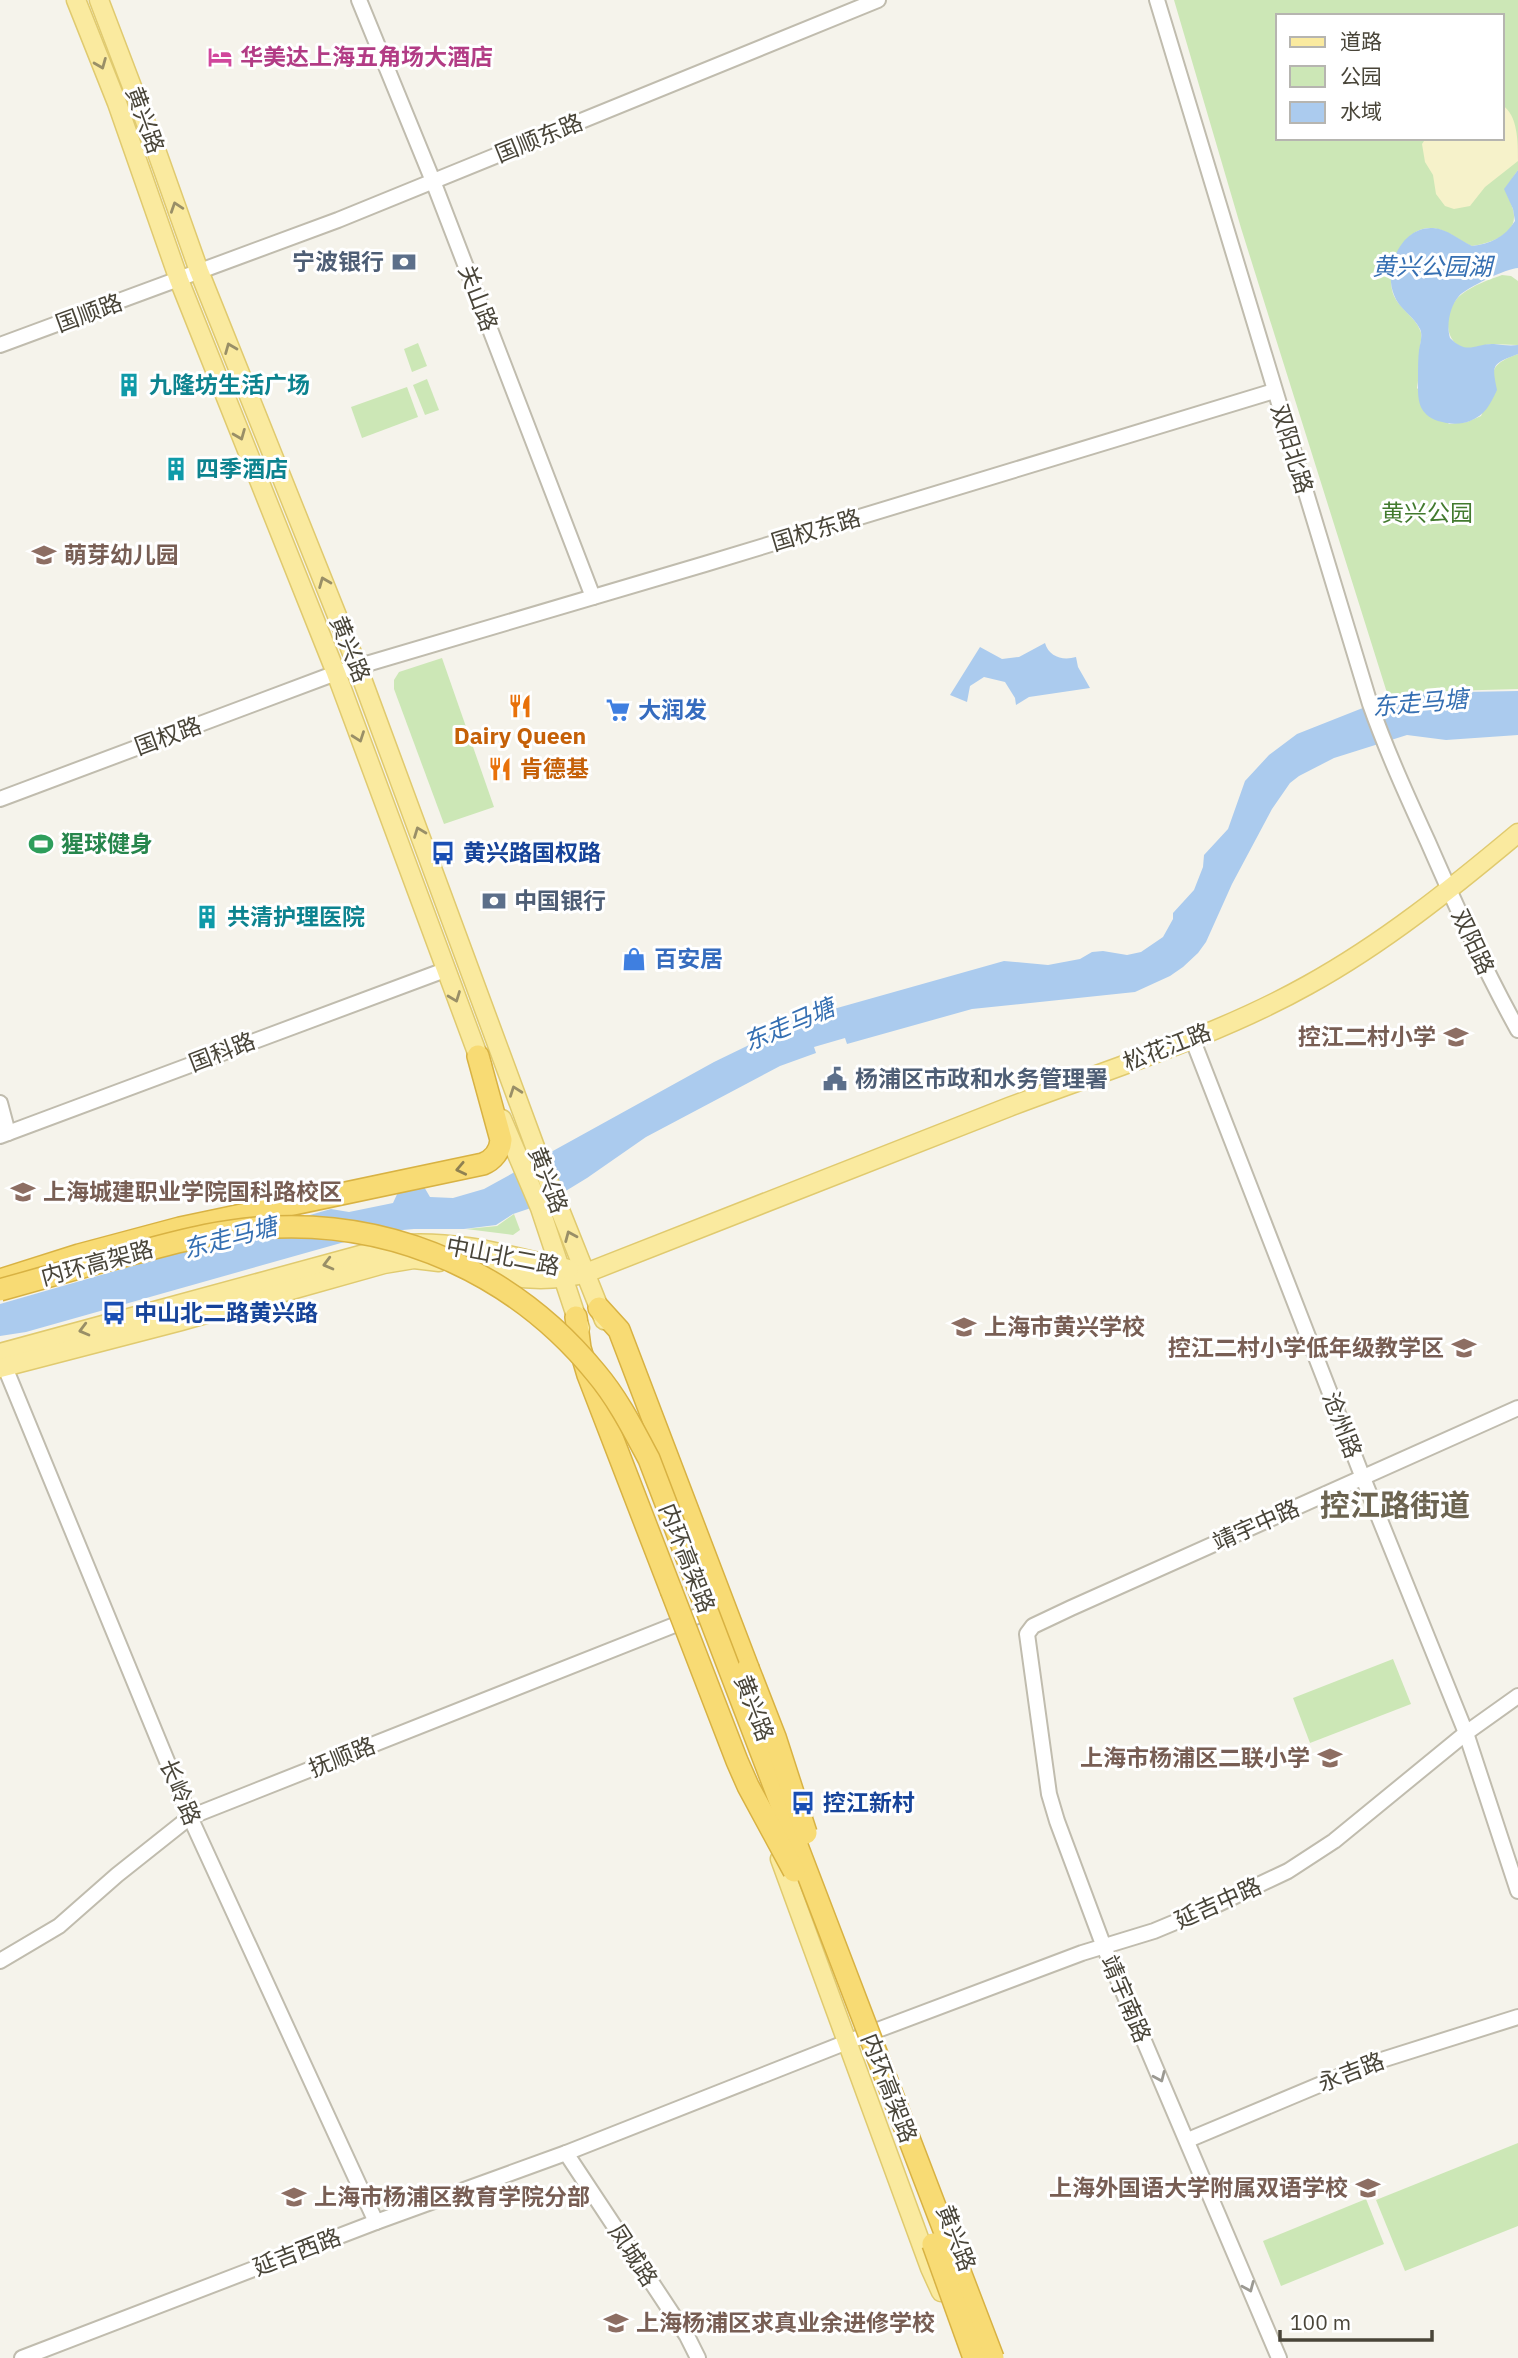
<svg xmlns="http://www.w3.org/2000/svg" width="1518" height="2358" font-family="'IBM Plex Sans','Noto Sans SC',sans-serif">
<rect width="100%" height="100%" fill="#f5f3eb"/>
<g fill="#cce7b6" fill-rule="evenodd">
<path d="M1174,0H1518V170L1505,189C1508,198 1514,207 1514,216C1515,236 1487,244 1472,246C1457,240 1445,227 1428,228C1401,230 1384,273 1394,296C1400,309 1415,317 1420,330C1422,334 1421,336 1421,340C1418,356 1420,373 1417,388L1449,424L1467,422L1481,416L1495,382C1488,365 1505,359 1518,354V689L1412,692L1388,696L1241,228ZM1278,16H1502V138H1278Z"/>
<path d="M1502,275L1511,276L1518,281V345C1509,345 1499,344 1491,344C1481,345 1474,351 1464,348C1441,341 1445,306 1462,294C1474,285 1488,280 1502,275Z"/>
<path d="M418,343L427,366L412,372L404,349Z"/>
<path d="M427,379L439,410L425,415L413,385Z"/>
<path d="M407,387L418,417L362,438L351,407Z"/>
<path d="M442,658L494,807L444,824L394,689V680L399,672Z"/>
<path d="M514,1214L520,1230L513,1235L466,1229L497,1226Z"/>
<path d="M1393,1659L1411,1704L1310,1743L1293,1698Z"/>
<path d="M1518,2143V2226L1405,2271L1376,2200Z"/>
<path d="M1366,2199L1384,2244L1281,2286L1263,2241Z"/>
</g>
<path fill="#f6f2ca" d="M1502,105C1518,115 1518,142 1518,161L1485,187L1470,206L1454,209L1445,206L1436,194L1433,175L1425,162L1422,144L1426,138H1502Z"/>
<g fill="#abcbee">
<path d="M1518,170V268C1507,268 1466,288 1459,296C1450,306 1446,325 1450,338C1468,356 1475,343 1494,344C1502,345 1510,346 1518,345V354C1491,364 1492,365 1497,390C1490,405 1485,415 1470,421C1460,425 1448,424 1438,421C1416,413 1418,397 1418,377C1418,368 1418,359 1419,350C1420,344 1423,335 1420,329C1414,316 1399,309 1394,295C1383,269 1401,226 1433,228C1448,229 1459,240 1472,246C1490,244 1505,237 1515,221L1513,209L1504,189Z"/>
<path d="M1045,643C1049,657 1063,661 1076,657L1078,667L1090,688L1029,697L1016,705L1015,698L1005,682L984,677L970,686L967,702L950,695L980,647L1002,659L1019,657Z"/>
<path d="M1518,691V735L1446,740L1407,735L1334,758L1299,776L1290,783L1272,809L1232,884L1206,942L1198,953L1183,967L1170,976L1135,992L972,1009L847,1044L845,1038L814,1047L816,1053L780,1066L646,1137L587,1178L546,1203L513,1214L496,1225L464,1229H414L380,1232L26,1332L0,1336V1304L331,1209L349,1212L393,1203L399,1190L423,1185L430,1197L453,1198L484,1189L714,1062L786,1027L791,1021L1004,961L1048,965L1080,959L1092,952L1103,951L1127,955L1141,952L1163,937L1173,919V913L1194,890L1203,867L1204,855L1228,829L1245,781L1269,755L1297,734L1388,698L1412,693Z"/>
</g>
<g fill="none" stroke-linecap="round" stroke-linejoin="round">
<g stroke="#c0bcae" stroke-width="18">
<g id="minor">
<path d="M359,0L433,181L593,597"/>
<path d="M1157,0L1370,704C1387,752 1407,796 1428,842C1456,906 1484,969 1518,1030"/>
<path d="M0,345L338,220L878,0"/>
<path d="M0,799L336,673L705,564L1274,391"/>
<path d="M1192,1038L1363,1478L1466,1733L1518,1891"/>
<path d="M0,1103L8,1133"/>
<path d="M0,1136L445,970"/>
<path d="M2,1360L190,1817L376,2222"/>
<path d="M0,1961L59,1926L117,1875L190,1817L715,1609"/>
<path d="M1188,2140L1369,2064L1518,2017"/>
<path d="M566,2153L687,2336L698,2358"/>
<path d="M22,2358L376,2222L566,2153L875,2031L1082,1953L1154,1931L1214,1906L1288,1871L1334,1841L1466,1733L1518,1696"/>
<path d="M1279,2358L1104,1947L1057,1821L1049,1794L1027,1634L1033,1626L1071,1608L1518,1408"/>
</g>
</g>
<g stroke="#e0ca6f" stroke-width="21">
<g id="major">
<path d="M76,0L117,103L179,280L336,673L482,1066"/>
<path d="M99,0L155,147L199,271L358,668L538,1155L604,1320"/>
<path d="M502,1119L540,1208L580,1328"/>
<path d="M477,1269C514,1280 549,1283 586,1273C727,1217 868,1161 1009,1107C1109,1069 1215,1037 1308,985C1384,943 1451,889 1518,833"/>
<path d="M0,1353L401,1244C463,1240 509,1256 569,1269"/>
<path d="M0,1368L181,1321L384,1264L414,1259L439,1262"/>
<path d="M780,1859L930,2268L941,2292"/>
</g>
</g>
<g stroke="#d8b243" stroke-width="24">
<g id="highway">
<path d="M0,1280L79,1255L180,1228L483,1164C493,1160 500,1151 501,1140L478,1056"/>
<path d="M599,1308L619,1330L748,1668"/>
<path d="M576,1317L580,1348L588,1375L671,1590"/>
</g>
</g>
<use href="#minor" stroke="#fff" stroke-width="14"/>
<use href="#major" stroke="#faea9f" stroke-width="18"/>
<use href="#highway" stroke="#f8db74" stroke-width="21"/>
<g stroke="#d8b243" stroke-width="24" stroke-linecap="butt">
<g id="highway-bridge">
<path d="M0,1290C46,1277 92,1264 139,1252C183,1240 229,1228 275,1227C400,1222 517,1276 596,1373C618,1399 633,1429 649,1459L993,2358"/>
<path d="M671,1590L737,1761L748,1786L794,1871"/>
<path d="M748,1668L775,1737L806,1833"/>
<path d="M933,2244L974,2358"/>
</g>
</g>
<use href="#highway-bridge" stroke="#f8db74" stroke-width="21"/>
</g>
<defs><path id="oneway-chevron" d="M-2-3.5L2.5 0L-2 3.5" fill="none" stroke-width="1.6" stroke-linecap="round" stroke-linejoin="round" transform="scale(1.75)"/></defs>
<g stroke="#998f67">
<use href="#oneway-chevron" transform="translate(101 64) rotate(68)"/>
<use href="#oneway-chevron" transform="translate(176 207) rotate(-109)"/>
<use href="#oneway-chevron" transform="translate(230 348) rotate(-112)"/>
<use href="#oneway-chevron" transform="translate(240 435) rotate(68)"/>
<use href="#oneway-chevron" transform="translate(324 582) rotate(-112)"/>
<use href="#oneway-chevron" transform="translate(359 737) rotate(70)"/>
<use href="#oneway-chevron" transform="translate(419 832) rotate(-111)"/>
<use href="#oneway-chevron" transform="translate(455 997) rotate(69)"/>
<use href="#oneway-chevron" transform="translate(515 1091) rotate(-110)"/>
<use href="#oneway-chevron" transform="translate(570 1236) rotate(-113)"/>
<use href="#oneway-chevron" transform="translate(328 1264) rotate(165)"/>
<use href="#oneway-chevron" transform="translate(84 1330) rotate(165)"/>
</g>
<use stroke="#8f8151" href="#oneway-chevron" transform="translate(461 1169) rotate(168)"/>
<g stroke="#9b9992">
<use href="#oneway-chevron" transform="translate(1160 2077) rotate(66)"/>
<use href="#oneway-chevron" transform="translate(1249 2287) rotate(67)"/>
</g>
<defs>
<g id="hotel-bare" transform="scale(1.89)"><path d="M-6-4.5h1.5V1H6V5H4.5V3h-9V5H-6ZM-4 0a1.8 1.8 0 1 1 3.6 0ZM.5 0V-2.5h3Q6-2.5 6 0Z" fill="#d1479c" stroke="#fff" stroke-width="2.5" paint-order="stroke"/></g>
<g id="bank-bare" transform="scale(1.89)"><path d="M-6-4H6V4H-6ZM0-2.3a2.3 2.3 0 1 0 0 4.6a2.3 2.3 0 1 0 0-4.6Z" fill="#5c6f8a" stroke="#fff" stroke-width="2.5" paint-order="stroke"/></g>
<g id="building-bare" transform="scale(1.89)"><path d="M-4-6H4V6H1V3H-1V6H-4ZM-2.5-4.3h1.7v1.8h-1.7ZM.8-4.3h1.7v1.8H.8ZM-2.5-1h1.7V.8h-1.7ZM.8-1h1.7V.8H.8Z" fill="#0f9aa8" stroke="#fff" stroke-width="2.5" paint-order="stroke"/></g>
<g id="school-bare" transform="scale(1.89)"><path d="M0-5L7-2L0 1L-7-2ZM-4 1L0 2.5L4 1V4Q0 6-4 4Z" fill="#8d6e63" stroke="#fff" stroke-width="2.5" paint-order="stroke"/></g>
<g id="restaurant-bare" transform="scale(1.89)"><path d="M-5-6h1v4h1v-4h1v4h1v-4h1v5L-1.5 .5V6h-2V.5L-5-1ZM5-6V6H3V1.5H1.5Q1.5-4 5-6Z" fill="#e8710a" stroke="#fff" stroke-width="2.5" paint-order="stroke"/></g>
<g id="supermarket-bare" transform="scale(1.89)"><path d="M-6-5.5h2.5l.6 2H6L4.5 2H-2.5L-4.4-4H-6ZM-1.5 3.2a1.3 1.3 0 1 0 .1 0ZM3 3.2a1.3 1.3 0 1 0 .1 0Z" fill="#3f7fe0" stroke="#fff" stroke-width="2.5" paint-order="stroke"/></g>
<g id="stadium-bare" transform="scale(1.89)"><path d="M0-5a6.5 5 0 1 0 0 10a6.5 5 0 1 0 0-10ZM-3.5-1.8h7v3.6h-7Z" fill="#2e9e5b" stroke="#fff" stroke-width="2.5" paint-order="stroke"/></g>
<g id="bus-bare" transform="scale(1.89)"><path d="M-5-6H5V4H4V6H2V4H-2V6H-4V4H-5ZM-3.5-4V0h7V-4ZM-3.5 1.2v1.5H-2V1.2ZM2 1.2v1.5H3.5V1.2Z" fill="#1a4fb4" stroke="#fff" stroke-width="2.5" paint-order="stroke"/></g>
<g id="shop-bare" transform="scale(1.89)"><path d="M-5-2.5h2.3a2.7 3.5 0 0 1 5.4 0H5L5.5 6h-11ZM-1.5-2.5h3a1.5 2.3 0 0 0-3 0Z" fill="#3f7fe0" stroke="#fff" stroke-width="2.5" paint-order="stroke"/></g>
<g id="civic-bare" transform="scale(1.89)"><path d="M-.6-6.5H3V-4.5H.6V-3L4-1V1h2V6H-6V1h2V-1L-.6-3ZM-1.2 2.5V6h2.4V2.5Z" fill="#5c6f8a" stroke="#fff" stroke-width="2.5" paint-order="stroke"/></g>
</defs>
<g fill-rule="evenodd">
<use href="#hotel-bare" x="220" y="57"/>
<use href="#bank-bare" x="404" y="262"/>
<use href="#building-bare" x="129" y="385"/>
<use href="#building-bare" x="176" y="469"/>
<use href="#school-bare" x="44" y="555"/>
<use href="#restaurant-bare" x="520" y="706"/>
<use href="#supermarket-bare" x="618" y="710"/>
<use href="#restaurant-bare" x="500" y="769"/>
<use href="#stadium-bare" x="41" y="844"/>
<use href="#bus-bare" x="443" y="853"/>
<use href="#bank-bare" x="494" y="901"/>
<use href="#building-bare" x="207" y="917"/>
<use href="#shop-bare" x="634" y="959"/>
<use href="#school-bare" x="1456" y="1037"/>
<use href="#civic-bare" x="835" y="1079"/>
<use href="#school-bare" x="23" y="1192"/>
<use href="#bus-bare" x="114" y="1313"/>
<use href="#school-bare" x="964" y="1327"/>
<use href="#school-bare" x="1464" y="1348"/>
<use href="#school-bare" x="1330" y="1758"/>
<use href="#bus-bare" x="803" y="1803"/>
<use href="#school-bare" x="1368" y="2188"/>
<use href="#school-bare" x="294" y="2197"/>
<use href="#school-bare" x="616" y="2323"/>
</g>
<g text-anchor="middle" stroke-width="6" stroke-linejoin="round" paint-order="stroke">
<g font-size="23" font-weight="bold" fill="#b23c85" stroke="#fff" text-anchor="start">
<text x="240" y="65">华美达上海五角场大酒店</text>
</g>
<g font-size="23" fill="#494539" stroke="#fff">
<text transform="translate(145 120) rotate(70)" y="8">黄兴路</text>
<text transform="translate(539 138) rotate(-22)" y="8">国顺东路</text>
<text transform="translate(478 298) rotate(69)" y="8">关山路</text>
<text transform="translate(89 313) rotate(-20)" y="8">国顺路</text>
<text transform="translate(1292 449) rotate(73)" y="8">双阳北路</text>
<text transform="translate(816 530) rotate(-17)" y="8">国权东路</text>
<text transform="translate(350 649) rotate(68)" y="8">黄兴路</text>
<text transform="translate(168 736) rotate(-20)" y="8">国权路</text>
<text transform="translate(1473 942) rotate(65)" y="8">双阳路</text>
<text transform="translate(1167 1047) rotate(-21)" y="8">松花江路</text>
<text transform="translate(222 1052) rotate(-21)" y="8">国科路</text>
<text transform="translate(548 1180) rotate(69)" y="8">黄兴路</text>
<text transform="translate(503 1256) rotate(11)" y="8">中山北二路</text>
<text transform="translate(97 1263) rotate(-15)" y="8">内环高架路</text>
<text transform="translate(1342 1425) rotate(69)" y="8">沧州路</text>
<text transform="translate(1256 1525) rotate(-24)" y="8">靖宇中路</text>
<text transform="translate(687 1558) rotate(69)" y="8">内环高架路</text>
<text transform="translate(754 1708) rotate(69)" y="8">黄兴路</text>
<text transform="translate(342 1757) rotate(-22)" y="8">抚顺路</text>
<text transform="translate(180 1792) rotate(67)" y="8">长岭路</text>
<text transform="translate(1218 1903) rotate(-24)" y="8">延吉中路</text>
<text transform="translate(1126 1999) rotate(67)" y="8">靖宇南路</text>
<text transform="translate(1351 2072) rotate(-21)" y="8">永吉路</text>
<text transform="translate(889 2088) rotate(69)" y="8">内环高架路</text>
<text transform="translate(956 2238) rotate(69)" y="8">黄兴路</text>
<text transform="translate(297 2252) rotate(-21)" y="8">延吉西路</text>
<text transform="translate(633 2255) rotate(57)" y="8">凤城路</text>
</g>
<g font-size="23" font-weight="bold" fill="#4e5e75" stroke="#fff" text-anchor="start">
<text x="384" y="270" text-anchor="end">宁波银行</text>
<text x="514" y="909">中国银行</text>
<text x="855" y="1087">杨浦区市政和水务管理署</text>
</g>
<g font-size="23" font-weight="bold" fill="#0d838f" stroke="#fff" text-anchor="start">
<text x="149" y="393">九隆坊生活广场</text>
<text x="196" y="477">四季酒店</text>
<text x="227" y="925">共清护理医院</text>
</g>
<g font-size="23" fill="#427a2e" stroke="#fff">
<text x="1427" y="521">黄兴公园</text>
</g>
<g font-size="23" font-weight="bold" fill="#785e54" stroke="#fff" text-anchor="start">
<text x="64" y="563">萌芽幼儿园</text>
<text x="1436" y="1045" text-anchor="end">控江二村小学</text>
<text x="43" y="1200">上海城建职业学院国科路校区</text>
<text x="984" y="1335">上海市黄兴学校</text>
<text x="1444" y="1356" text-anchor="end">控江二村小学低年级教学区</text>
<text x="1310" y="1766" text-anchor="end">上海市杨浦区二联小学</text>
<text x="1348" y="2196" text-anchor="end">上海外国语大学附属双语学校</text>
<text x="314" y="2205">上海市杨浦区教育学院分部</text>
<text x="636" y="2331">上海杨浦区求真业余进修学校</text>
</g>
<g font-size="23" font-weight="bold" fill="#366cbe" stroke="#fff" text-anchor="start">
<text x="638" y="718">大润发</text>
<text x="654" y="967">百安居</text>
</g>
<g font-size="23" font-weight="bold" fill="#c56008" stroke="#fff">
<text x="520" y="744">Dairy Queen</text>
<text x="520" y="777" text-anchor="start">肯德基</text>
</g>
<g font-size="23" font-weight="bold" fill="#27864d" stroke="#fff" text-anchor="start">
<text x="61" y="852">猩球健身</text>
</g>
<g font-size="23" font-weight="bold" fill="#164399" stroke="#fff" text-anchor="start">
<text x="463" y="861">黄兴路国权路</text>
<text x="134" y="1321">中山北二路黄兴路</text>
<text x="823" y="1811">控江新村</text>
</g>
<g font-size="24" font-style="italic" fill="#356fb2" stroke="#fff">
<text x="1432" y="275">黄兴公园湖</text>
<text transform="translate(1420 703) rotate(-5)" y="8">东走马塘</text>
<text transform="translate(789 1025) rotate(-23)" y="8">东走马塘</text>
<text transform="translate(230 1238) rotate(-15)" y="8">东走马塘</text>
</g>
<g font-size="30" font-weight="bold" fill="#6c6451" stroke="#fff">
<text x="1395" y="1516">控江路街道</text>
</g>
</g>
<rect x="1276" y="14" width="228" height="126" fill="#ffffff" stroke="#b6b5b0" stroke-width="2"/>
<rect x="1290" y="37" width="35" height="10" fill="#faea9f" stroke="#b6b5b0" stroke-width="2"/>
<text x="1340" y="49" font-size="21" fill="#494539">道路</text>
<rect x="1290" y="66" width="35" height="21" fill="#cce7b6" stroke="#b6b5b0" stroke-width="2"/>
<text x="1340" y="84" font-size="21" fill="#494539">公园</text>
<rect x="1290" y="102" width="35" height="21" fill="#abcbee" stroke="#b6b5b0" stroke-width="2"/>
<text x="1340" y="119" font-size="21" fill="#494539">水域</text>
<path d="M1280 2330v10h152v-10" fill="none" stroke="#494539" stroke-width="3.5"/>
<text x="1290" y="2330" font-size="21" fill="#494539" stroke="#ffffff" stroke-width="5" paint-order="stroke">100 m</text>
</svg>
